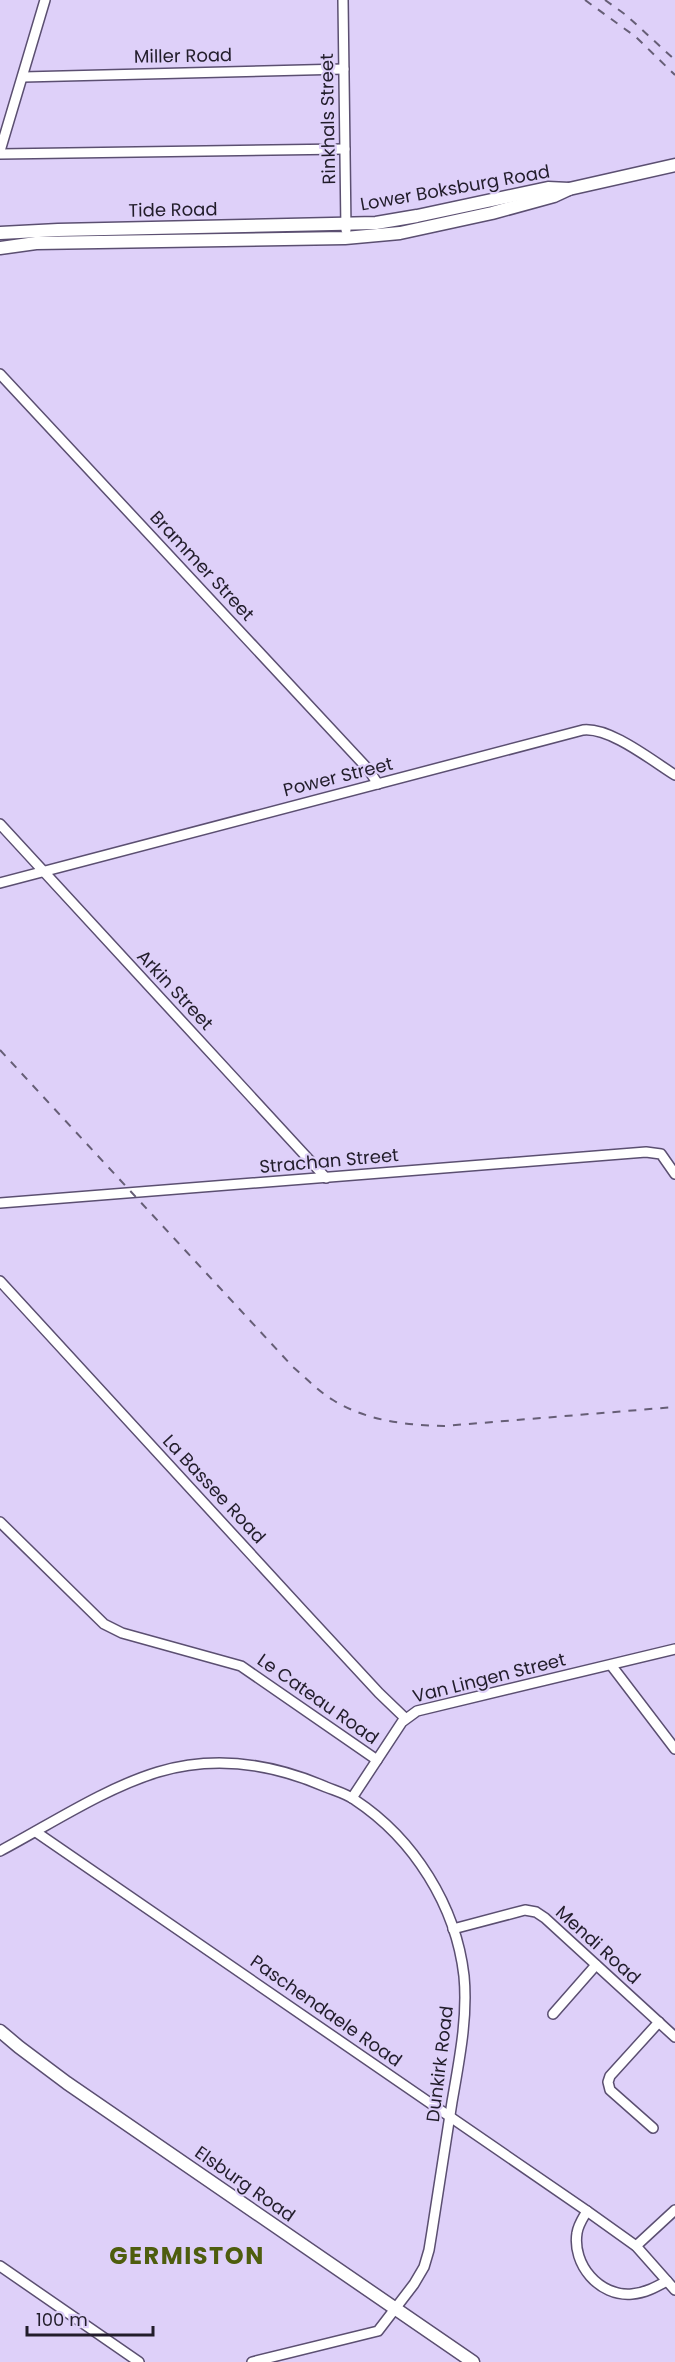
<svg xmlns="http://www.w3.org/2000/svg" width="675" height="2362" font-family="Poppins,sans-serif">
<rect width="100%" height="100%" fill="#ded0f9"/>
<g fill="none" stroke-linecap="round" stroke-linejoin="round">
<g stroke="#5b4f71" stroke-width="12">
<g id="minor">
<path d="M343,0L346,230"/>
<path d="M23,77L344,69"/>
<path d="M0,151L45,0"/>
<path d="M0,154L345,149"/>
<path d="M0,374L368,769L378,784"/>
<path d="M0,824L326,1178"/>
<path d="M0,883L583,730C610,727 651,760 675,775"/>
<path d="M0,1203L646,1152L661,1154L675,1174"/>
<path d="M0,1281L304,1612L379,1693L405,1718"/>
<path d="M0,1522L104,1624L122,1633L241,1666L377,1760"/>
<path d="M611,1665L675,1749"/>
<path d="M352,1798L402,1722L417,1711L675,1649"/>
<path d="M36,1832L587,2211L636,2246L675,2290"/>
<path d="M0,1851C49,1825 105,1788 158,1772C215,1755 273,1764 326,1787C336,1791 347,1794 355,1800C414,1839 456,1906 464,1976C468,2018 459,2061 452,2102C444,2152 437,2201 429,2250L424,2267L414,2284L378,2331L252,2362"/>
<path d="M453,1929L525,1910L536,1912L545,1918L675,2037"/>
<path d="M553,2014L596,1965"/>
<path d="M653,2128L610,2090L608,2082L610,2076L659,2022"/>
<path d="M587,2211C583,2218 578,2225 577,2233C572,2264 599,2297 632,2294C645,2293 656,2287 667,2281"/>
<path d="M636,2246L675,2210"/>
<path d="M0,2266L139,2362"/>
</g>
</g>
<g stroke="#5b4f71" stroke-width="15">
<g id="major">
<path d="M0,233L58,230L376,223L417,216L548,188L569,189L675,165"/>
<path d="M0,248L36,243L345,238L400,233L492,213L554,196L569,189"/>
<path d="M0,2031L19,2047L67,2083L473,2362"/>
</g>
</g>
<use href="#minor" stroke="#fff" stroke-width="9"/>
<use href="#major" stroke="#fff" stroke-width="12"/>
<g stroke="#665e76" stroke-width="2" stroke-dasharray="8 8" stroke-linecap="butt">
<path d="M585,0L636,37L675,75"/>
<path d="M605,0L626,15L675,60"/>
<path d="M0,1050L293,1367C306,1378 318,1391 333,1400C367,1421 405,1425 444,1426L675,1407"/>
</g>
</g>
<g text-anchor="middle" stroke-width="4.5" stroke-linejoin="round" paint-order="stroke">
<g font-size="18" fill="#221d2b" stroke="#ded0f9">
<text transform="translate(183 56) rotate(-1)" y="6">Miller Road</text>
<text transform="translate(328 119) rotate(-91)" y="6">Rinkhals Street</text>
<text transform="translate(455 188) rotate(-10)" y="6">Lower Boksburg Road</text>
<text transform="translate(173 210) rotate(-1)" y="6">Tide Road</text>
<text transform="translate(202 566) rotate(47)" y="6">Brammer Street</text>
<text transform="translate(338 777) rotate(-14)" y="6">Power Street</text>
<text transform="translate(175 990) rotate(47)" y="6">Arkin Street</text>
<text transform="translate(329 1161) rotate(-5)" y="6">Strachan Street</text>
<text transform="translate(214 1489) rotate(47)" y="6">La Bassee Road</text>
<text transform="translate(489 1678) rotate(-14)" y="6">Van Lingen Street</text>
<text transform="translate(318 1699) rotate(35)" y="6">Le Cateau Road</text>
<text transform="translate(598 1945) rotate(42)" y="6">Mendi Road</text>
<text transform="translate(326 2011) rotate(35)" y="6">Paschendaele Road</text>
<text transform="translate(440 2064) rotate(-83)" y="6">Dunkirk Road</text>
<text transform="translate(245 2184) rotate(35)" y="6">Elsburg Road</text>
</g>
<g font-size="24" font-weight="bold" letter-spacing="1.5" fill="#4e5d0e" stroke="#ded0f9">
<text x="187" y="2264">GERMISTON</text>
</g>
</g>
<path d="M27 2326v9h126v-9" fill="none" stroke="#221d2b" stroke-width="3"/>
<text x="36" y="2326" font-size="18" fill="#221d2b" stroke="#ded0f9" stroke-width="4.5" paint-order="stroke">100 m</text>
</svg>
